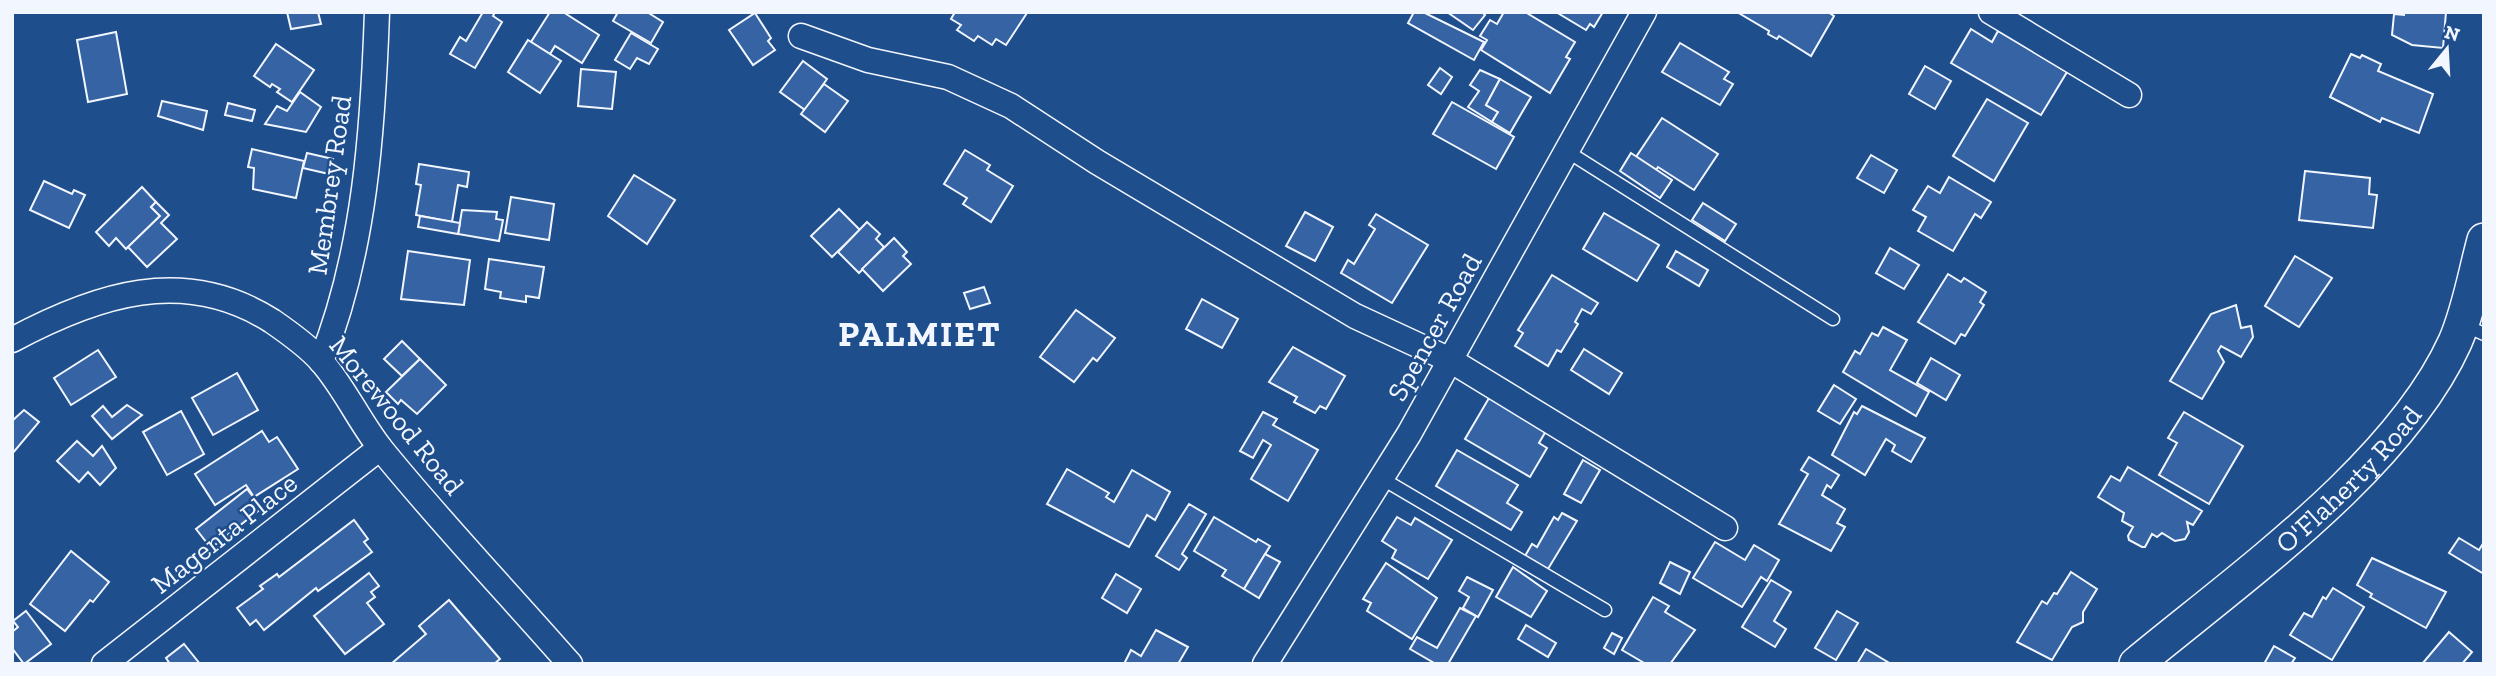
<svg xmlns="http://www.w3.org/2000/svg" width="2496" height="676" font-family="'Zilla Slab',serif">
<rect width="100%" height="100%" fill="#1f4e8c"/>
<g fill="#3563a3" stroke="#f2f6ff" stroke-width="2">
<path d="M287,12H318L321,24L291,29Z"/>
<path d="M483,12H495L493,16L502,22L475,68L450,54L460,37L466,41Z"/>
<path d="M550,12H563L599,35L582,63L555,46L550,54L531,42Z"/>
<path d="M618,12H647L663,22L651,43L613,21Z"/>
<path d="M955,12H1025L1027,13L1006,45L996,39L992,45L978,36L974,41L957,30L961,25L951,19Z"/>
<path d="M1414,12H1423L1484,42L1474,60L1408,23Z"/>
<path d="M1447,12H1482L1485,15L1473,30Z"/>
<path d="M1504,12H1525L1575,42L1566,57L1570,59L1550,93L1481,50L1487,40L1480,36L1490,20L1497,24Z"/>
<path d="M1556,12H1603L1594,27L1590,24L1586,30Z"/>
<path d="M1737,12H1828L1834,16L1811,56L1779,36L1777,39L1768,34L1769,31Z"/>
<path d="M2404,12H2446L2443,48L2412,45L2392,35L2394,14L2404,15Z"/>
<path d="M755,13L771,38L768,41L775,50L753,65L729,30Z"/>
<path d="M1971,29L1992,42L1998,31L2067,72L2041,115L1951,63Z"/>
<path d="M116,32L127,94L88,102L77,40Z"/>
<path d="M631,33L658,49L649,64L637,58L630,69L615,60Z"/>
<path d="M528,40L561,61L540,93L508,72Z"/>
<path d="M1680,43L1729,72L1724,79L1733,84L1720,105L1662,72Z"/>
<path d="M276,44L314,70L292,102L277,92L280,89L272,84L270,87L254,76Z"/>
<path d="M2351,54L2360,58L2362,55L2381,64L2378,71L2433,94L2419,133L2382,118L2380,122L2330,97Z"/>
<path d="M803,61L827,79L805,110L780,92Z"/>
<path d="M1925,66L1951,81L1935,109L1909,94Z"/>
<path d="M1440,68L1452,77L1441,94L1428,85Z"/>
<path d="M581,69L616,72L612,109L578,106Z"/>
<path d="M1480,70L1500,79L1486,105L1498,112L1492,122L1468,107L1479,91L1470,85Z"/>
<path d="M1500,79L1531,97L1510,133L1492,122L1498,112L1486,105Z"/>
<path d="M824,84L848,101L825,132L801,114Z"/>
<path d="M300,92L321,107L306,132L265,124L277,106L287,111Z"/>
<path d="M1987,99L2028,123L1994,181L1953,156Z"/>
<path d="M162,101L207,111L203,130L158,116Z"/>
<path d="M1452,102L1514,137L1496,169L1433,134Z"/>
<path d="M228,103L255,110L252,121L225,115Z"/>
<path d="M1662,118L1718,154L1694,190L1658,167L1656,170L1636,157Z"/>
<path d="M252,149L304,161L296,198L253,189L254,168L248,167Z"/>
<path d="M965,150L990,165L987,170L1013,186L991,222L963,204L967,198L944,184Z"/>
<path d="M307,153L333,159L329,174L303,168Z"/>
<path d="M1631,153L1672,180L1660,198L1620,171Z"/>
<path d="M1871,155L1897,170L1884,193L1857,178Z"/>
<path d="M419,164L469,172L467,187L458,185L452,222L416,215L421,185L416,184Z"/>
<path d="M2305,171L2370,178L2369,194L2377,195L2373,228L2299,220Z"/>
<path d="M634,175L675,200L647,244L608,216Z"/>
<path d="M1949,177L1991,202L1981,218L1975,214L1953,251L1918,231L1926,217L1913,210L1928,186L1940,193Z"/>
<path d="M44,181L72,194L74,190L85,195L69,228L30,210Z"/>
<path d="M142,187L156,202L151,207L160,216L126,249L116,238L109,246L96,232Z"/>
<path d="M511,197L554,204L549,240L505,233Z"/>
<path d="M156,202L169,215L161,223L177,239L147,267L128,247L160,216L151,207Z"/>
<path d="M1703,203L1736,224L1725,241L1692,220Z"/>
<path d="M839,209L860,230L832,257L811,236Z"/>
<path d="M462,210L497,212L496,219L503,220L499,241L458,234Z"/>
<path d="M1305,212L1333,227L1315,261L1286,246Z"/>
<path d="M1604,213L1659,245L1637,281L1583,249Z"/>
<path d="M1376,214L1428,245L1392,303L1341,273L1348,260L1354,264L1375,229L1369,225Z"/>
<path d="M420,216L460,223L458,234L418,227Z"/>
<path d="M867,222L880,234L876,239L884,247L859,273L838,252Z"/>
<path d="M894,238L907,252L903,256L911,264L883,291L862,269Z"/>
<path d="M1890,248L1919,265L1904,289L1876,273Z"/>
<path d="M408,251L470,260L464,305L401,299Z"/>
<path d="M1676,251L1708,270L1699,286L1667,267Z"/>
<path d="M2295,256L2332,278L2299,327L2265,306Z"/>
<path d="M489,259L544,267L539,298L526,296V302L500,298L501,292L485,289Z"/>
<path d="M1948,274L1961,282L1964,278L1986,292L1980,302L1984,305L1965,336L1961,334L1955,344L1918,322Z"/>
<path d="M1552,275L1598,303L1591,314L1582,309L1575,322L1578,324L1561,352L1557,350L1548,366L1515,346L1523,333L1518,330Z"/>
<path d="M984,287L990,303L970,309L964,293Z"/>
<path d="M1202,299L1238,319L1222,348L1186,329Z"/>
<path d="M2236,305L2241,328L2251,326L2253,337L2241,357L2221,346L2218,351L2224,362L2202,399L2170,381L2211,314Z"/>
<path d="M1076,310L1115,338L1097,361L1093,358L1074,382L1040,357Z"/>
<path d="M1883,327L1907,340L1890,370L1929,392L1916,416L1843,372L1855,351L1860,354L1872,333L1878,336Z"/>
<path d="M402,341L420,359L402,376L384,359Z"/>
<path d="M1293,347L1345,376L1326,409L1320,406L1315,413L1294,402L1297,397L1269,382Z"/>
<path d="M1584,349L1622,373L1609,394L1571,370Z"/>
<path d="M98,350L116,377L71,405L54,378Z"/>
<path d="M1931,358L1960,375L1946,400L1917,383Z"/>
<path d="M420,359L446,385L417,414L401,400L398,404L386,392Z"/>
<path d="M237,373L258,410L213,435L192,398Z"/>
<path d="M1834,385L1856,399L1840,424L1818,411Z"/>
<path d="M1489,398L1546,431L1539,443L1547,448L1530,477L1465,439Z"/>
<path d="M127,405L142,415L112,439L92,416L103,406L112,417Z"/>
<path d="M1862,406L1925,438L1911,462L1892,451L1895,445L1886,439L1865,475L1832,455L1854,412L1857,414Z"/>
<path d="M24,410L39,422L12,454V421Z"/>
<path d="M181,411L204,454L167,475L143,432Z"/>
<path d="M1263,412L1277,419L1273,425L1318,450L1288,501L1251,479L1271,445L1263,440L1253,458L1240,451Z"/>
<path d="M2184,412L2243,446L2209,504L2159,475L2177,443L2168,438Z"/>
<path d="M262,431L269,442L277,437L298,469L254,497L246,485L215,505L195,474Z"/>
<path d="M77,441L93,456L102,446L116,468L100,485L88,472L79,482L57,461Z"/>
<path d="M1457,450L1518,485L1507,503L1522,512L1511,530L1436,486Z"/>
<path d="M1809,457L1839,475L1831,488L1827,485L1822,495L1845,509L1837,523L1845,527L1831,551L1779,524L1808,474L1801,470Z"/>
<path d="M1583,460L1600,470L1581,503L1564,494Z"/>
<path d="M2128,467L2202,511L2193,525L2187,522L2189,532L2185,539L2175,541L2162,533L2157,537L2152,534L2145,547H2142L2129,540L2128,536L2133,527L2122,521L2124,513L2098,497L2111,476L2120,481Z"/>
<path d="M1067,469L1109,493L1106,497L1114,502L1132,470L1170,492L1155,520L1147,515L1129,547L1047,504Z"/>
<path d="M247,489L262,508L211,548L196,529Z"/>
<path d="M1189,504L1206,514L1182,554L1187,558L1179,570L1156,556Z"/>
<path d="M1562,513L1577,521L1548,569L1525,556L1532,544L1537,547L1554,517L1558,520Z"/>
<path d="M1214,517L1256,542L1258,539L1270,546L1244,589L1222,576L1226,570L1194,551Z"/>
<path d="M1397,517L1411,525L1415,518L1452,540L1428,579L1392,558L1396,550L1382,541Z"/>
<path d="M354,520L368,539L364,542L372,552L318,591L316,588L264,630L256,620L250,625L237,608L263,589L260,586L277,574L279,577Z"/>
<path d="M2459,538L2479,550L2484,542V574L2449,553Z"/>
<path d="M1715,542L1745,560L1754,545L1779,560L1767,581L1761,577L1742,607L1693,578Z"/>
<path d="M71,551L109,582L93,602L90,600L65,631L30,604Z"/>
<path d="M1265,554L1280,562L1259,598L1244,589Z"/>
<path d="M2372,558L2446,592L2426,628L2370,597L2372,594L2357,585Z"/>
<path d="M1670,562L1690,572L1680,594L1660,583Z"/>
<path d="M1386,563L1437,598L1412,639L1367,611L1371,603L1363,599Z"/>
<path d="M1513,567L1547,591L1531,617L1496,597Z"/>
<path d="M2071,572L2097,589L2083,612V622L2072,627L2052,660L2017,642L2042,601L2047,604L2054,593L2057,594Z"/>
<path d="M369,573L379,586L371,592L375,597L367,603L384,624L345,654L314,616Z"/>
<path d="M1116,574L1141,589L1127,613L1102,598Z"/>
<path d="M1467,577L1493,590L1478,617L1463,608L1469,597L1459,591Z"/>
<path d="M1771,580L1791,592L1774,621L1786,629L1775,647L1742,627Z"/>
<path d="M2333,588L2364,607L2332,660L2290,635L2304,613L2312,617L2323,597L2326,599Z"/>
<path d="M1653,597L1669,606L1665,612L1695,630L1670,664H1646L1622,650Z"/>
<path d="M449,600L500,659L494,664H391L426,634L419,626Z"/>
<path d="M1460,608L1476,616L1448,664H1436L1410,649L1417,637L1437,648Z"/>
<path d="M26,611L51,644L24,664L12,648V632L18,627L13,621Z"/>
<path d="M1837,611L1858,623L1836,660L1815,648Z"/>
<path d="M1526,625L1556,643L1548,657L1518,639Z"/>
<path d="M1156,630L1188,647L1178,664H1124L1131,650L1141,656Z"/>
<path d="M2449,632L2472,652L2462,664H2422Z"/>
<path d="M1612,633L1622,638L1614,654L1604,648Z"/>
<path d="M184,644L200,664H170L166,658Z"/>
<path d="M2274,646L2295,658L2291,664H2264Z"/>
<path d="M1866,649L1891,664H1857Z"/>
</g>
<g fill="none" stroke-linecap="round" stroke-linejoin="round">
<g stroke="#f2f6ff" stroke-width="15">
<g id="lane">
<path d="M1565,150L1833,319"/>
<path d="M2462,324L2484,334"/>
<path d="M1381,478L1605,610"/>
</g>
</g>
<g stroke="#f2f6ff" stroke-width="27">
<g id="street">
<path d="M1991,12L2129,95"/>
<path d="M801,36L868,60L948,77L1011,106L1097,162L1355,316L1450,360L1725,528"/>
<path d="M12,340C96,295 184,265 272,321C288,332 308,346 321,361C344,387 359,421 381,449C441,523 507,592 570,664"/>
<path d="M321,361C365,252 373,128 377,12"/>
<path d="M104,664L380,448"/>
<path d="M1265,664L1409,434L1644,12"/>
</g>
</g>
<g stroke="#f2f6ff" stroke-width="36">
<g id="secondary">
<path id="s1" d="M2136,664C2241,577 2399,466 2455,342C2469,310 2475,273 2484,240"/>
</g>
</g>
<use href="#lane" stroke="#1f4e8c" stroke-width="12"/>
<use href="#street" stroke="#1f4e8c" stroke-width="24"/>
<use href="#secondary" stroke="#1f4e8c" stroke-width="33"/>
</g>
<g text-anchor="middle" stroke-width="5" stroke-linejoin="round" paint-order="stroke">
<g font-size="28" fill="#f2f6ff" stroke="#1f4e8c">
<text transform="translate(329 185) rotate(-82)" y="10">Membrey Road</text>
<text transform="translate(1434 327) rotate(-61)" y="10">Spencer Road</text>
<text transform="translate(397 415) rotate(51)" y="10">Morewood Road</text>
<text dy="10" stroke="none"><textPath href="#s1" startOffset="282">O'Flaherty Road</textPath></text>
<text transform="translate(224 533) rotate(-38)" y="10">Magenta Place</text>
</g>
<g font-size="35" font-weight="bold" letter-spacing="2" fill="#f2f6ff" stroke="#1f4e8c">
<text x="920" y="346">PALMIET</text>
</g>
</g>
<rect width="2496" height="676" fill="none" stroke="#f2f6ff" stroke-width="28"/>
<g transform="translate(2447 49) rotate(18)" stroke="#1f4e8c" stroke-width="5" paint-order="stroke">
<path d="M0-5L12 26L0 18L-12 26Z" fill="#f2f6ff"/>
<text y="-10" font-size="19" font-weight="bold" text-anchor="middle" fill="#f2f6ff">N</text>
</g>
</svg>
